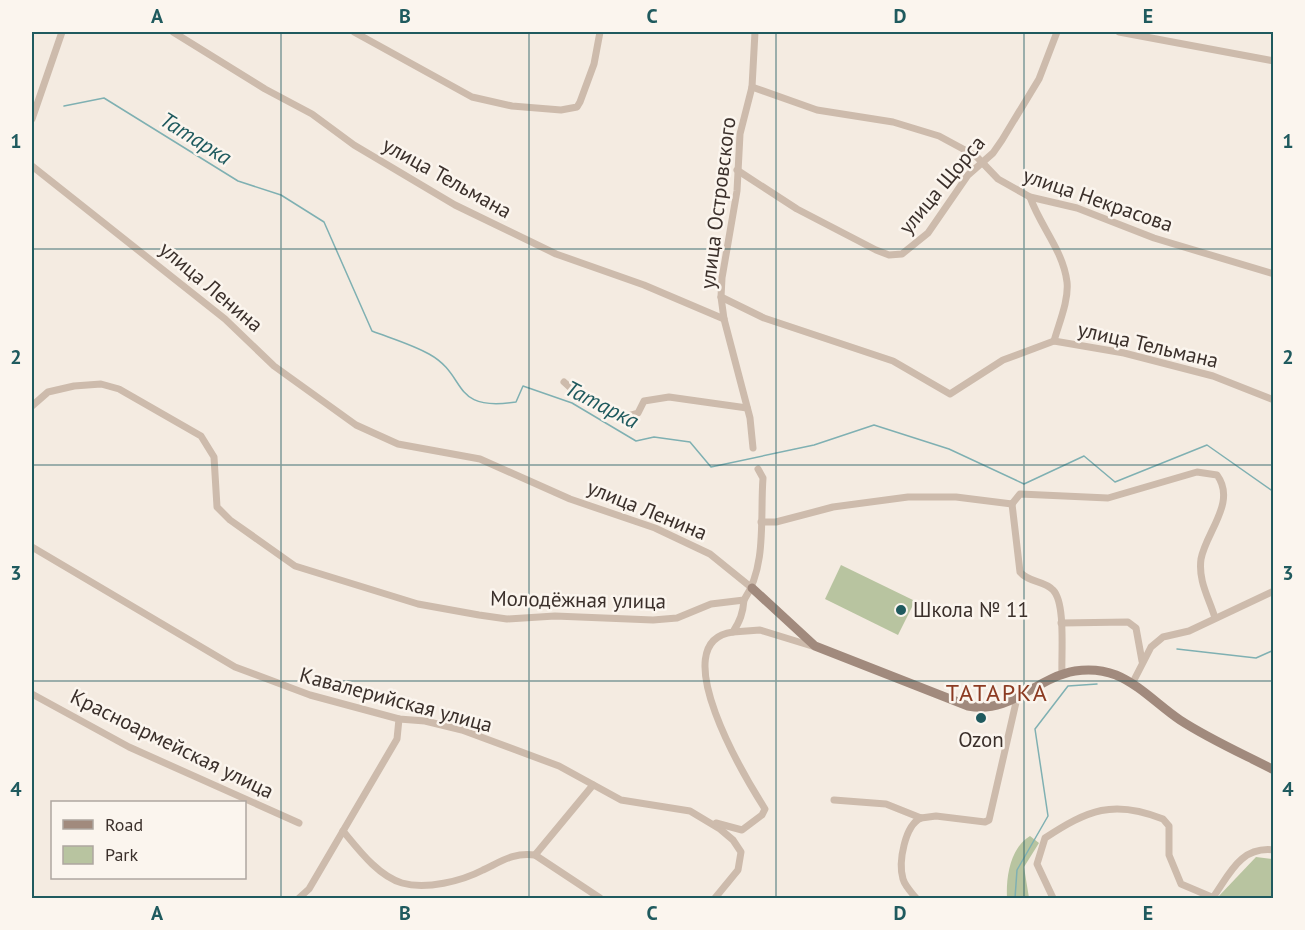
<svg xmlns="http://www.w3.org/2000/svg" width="1305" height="930" font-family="'PT Sans',sans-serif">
<rect width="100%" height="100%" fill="#f4ebe1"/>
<g fill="#b8c4a0">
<path d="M841,565L915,601L898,635L825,599Z"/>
<path d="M1030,836L1039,843L1024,867L1029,898H1007C1006,877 1010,848 1030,836Z"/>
<path d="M1256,857L1273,859V898H1217Z"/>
</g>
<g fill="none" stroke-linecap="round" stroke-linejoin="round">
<g stroke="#7fb0b2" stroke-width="1.5">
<path d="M64,106L104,98L238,181L281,195L324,222L372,331C390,338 411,344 429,354C469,376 449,412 516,402L523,386L572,403L636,441L654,437L690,442L711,467L814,445L874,425L949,449L1024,484L1084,456L1115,482L1207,445L1274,492"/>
<path d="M1177,649L1256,658L1274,650"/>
<path d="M1015,898L1017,870L1048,816L1035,729L1068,686L1097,684"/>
</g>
<g stroke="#cdbbac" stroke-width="7">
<path d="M173,32L265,89L312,114L354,145L455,205L556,254L644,285L724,319"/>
<path d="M354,32L472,97L512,106L561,110L577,107L580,102L594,64L600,32"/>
<path d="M1119,32L1274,61"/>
<path d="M752,87L817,110L893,122L939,136L976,156L998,179L1030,197L1077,208L1154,238L1274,274"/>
<path d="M32,119L62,32"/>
<path d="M32,166L225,319L274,366L356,425L398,444L480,459L570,499L655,528L710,554L752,588"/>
<path d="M737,170L797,209L876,250L889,255L902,254L928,233L968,175L993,153L1002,140L1039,79L1057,32"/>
<path d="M1030,197C1040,226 1063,250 1067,282C1069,300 1059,323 1054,341"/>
<path d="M721,297L764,318L893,361L950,394L1003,360L1054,341L1124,353L1213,376L1274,400"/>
<path d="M564,382L585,401L608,409L620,418L638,413L644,401L669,397L747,408"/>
<path d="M32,406L48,392L74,386L101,384L119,389L201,436L214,457L217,507L230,520L295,566L418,604L479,615L507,619L555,616L653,620L677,618L711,604L744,600C767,566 760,518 763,478L758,469"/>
<path d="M753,448L750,418L724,319L721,297L722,278L737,191L740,134L752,87L755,32"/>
<path d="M1012,504L1020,572C1029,583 1044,580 1053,590C1066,603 1061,655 1062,675"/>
<path d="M761,522H776L833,507L908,497H956L1012,504L1020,494L1108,498L1197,472L1217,475C1237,502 1206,532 1201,559C1198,581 1209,598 1215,618"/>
<path d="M32,547L235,667L310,695L399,719L425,721L462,730L559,766L621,800L690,811L720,829L733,840L741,852L738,870L715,898"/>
<path d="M1061,623L1128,622L1136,628L1142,661"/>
<path d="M733,632L760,630L812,646"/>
<path d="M1132,684L1151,647L1163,637L1189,631L1274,591"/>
<path d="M32,694L129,747L299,823"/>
<path d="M834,800L886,804L921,818L936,816L985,822L989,820L1017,698"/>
<path d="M716,823L742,830L762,815L765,809C746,779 662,641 733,632C740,621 743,613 744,600"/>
<path d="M343,831C358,849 378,876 402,883C426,890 462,881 483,870C502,861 514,852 535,855L600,898"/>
<path d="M535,855L593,785"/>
<path d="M1214,896C1230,873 1241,846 1274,850"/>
<path d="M299,898L309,889L397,739L399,719"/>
<path d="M916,898C911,892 905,886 903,879C898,862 905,825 921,818"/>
<path d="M1053,898L1037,864L1045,838C1088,810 1113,799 1163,819L1169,826V855L1181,884L1214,898"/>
</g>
<path stroke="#a18a7d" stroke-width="9" d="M752,588L815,646L968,706C1012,714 1035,678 1075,671C1088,669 1103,670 1116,675C1140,685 1159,706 1180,720C1209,739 1243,754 1274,770"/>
</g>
<path fill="none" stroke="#1f5a5e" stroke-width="1.5" stroke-opacity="0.55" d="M281,32V898M529,32V898M776,32V898M1024,32V898M32,249H1274M32,465H1274M32,681H1274"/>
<g fill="#1f5a5e" stroke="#fbf5ee" stroke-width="2">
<circle cx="901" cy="610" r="6"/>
<circle cx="981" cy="718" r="6"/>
</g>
<g text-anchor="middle" stroke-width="5" stroke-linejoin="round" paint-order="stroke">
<g font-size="21" fill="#3b302b" stroke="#fbf5ee">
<text transform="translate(447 178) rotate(29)" y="7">улица Тельмана</text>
<text transform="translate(942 185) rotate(-50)" y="7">улица Щорса</text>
<text transform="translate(1098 200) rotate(19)" y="7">улица Некрасова</text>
<text transform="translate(718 203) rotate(-83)" y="7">улица Островского</text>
<text transform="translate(211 287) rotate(40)" y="7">улица Ленина</text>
<text transform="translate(1148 345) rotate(13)" y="7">улица Тельмана</text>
<text transform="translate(647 510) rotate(22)" y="7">улица Ленина</text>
<text transform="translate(578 600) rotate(1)" y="7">Молодёжная улица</text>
<text transform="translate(396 700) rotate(15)" y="7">Кавалерийская улица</text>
<text transform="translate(172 744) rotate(26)" y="7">Красноармейская улица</text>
</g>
<g font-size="21" fill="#3b302b" stroke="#fbf5ee" text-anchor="start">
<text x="913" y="617">Школа № 11</text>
<text x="981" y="747" text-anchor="middle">Ozon</text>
</g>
<g font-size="22" font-style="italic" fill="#1f5a5e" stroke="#fbf5ee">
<text transform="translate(196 138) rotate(32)" y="8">Татарка</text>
<text transform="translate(602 404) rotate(27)" y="8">Татарка</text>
</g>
<g font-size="24" letter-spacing="1.5" fill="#8c3b22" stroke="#fbf5ee">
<text x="997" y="701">ТАТАРКА</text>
</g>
</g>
<rect width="1305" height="930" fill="none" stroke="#fbf5ee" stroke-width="66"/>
<rect x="51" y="801" width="195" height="78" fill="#fbf5ee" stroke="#aea6a0" stroke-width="1.5"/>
<rect x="63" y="820" width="30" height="9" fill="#a18a7d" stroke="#aea6a0" stroke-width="1.5"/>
<text x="105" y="831" font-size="18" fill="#3b302b">Road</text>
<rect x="63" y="846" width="30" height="18" fill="#b8c4a0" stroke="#aea6a0" stroke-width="1.5"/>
<text x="105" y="861" font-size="18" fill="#3b302b">Park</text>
<rect x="33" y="33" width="1239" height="864" fill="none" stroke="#1f5a5e" stroke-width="2"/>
<g font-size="20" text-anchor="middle" font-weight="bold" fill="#1f5a5e">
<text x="157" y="23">A</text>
<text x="405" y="23">B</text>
<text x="652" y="23">C</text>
<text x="900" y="23">D</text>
<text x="1148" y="23">E</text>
<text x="16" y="148">1</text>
<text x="1288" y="148">1</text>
<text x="16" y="364">2</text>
<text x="1288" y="364">2</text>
<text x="16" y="580">3</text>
<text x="1288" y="580">3</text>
<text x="16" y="796">4</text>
<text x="1288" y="796">4</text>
<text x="157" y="920">A</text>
<text x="405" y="920">B</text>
<text x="652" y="920">C</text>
<text x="900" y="920">D</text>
<text x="1148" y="920">E</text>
</g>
</svg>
